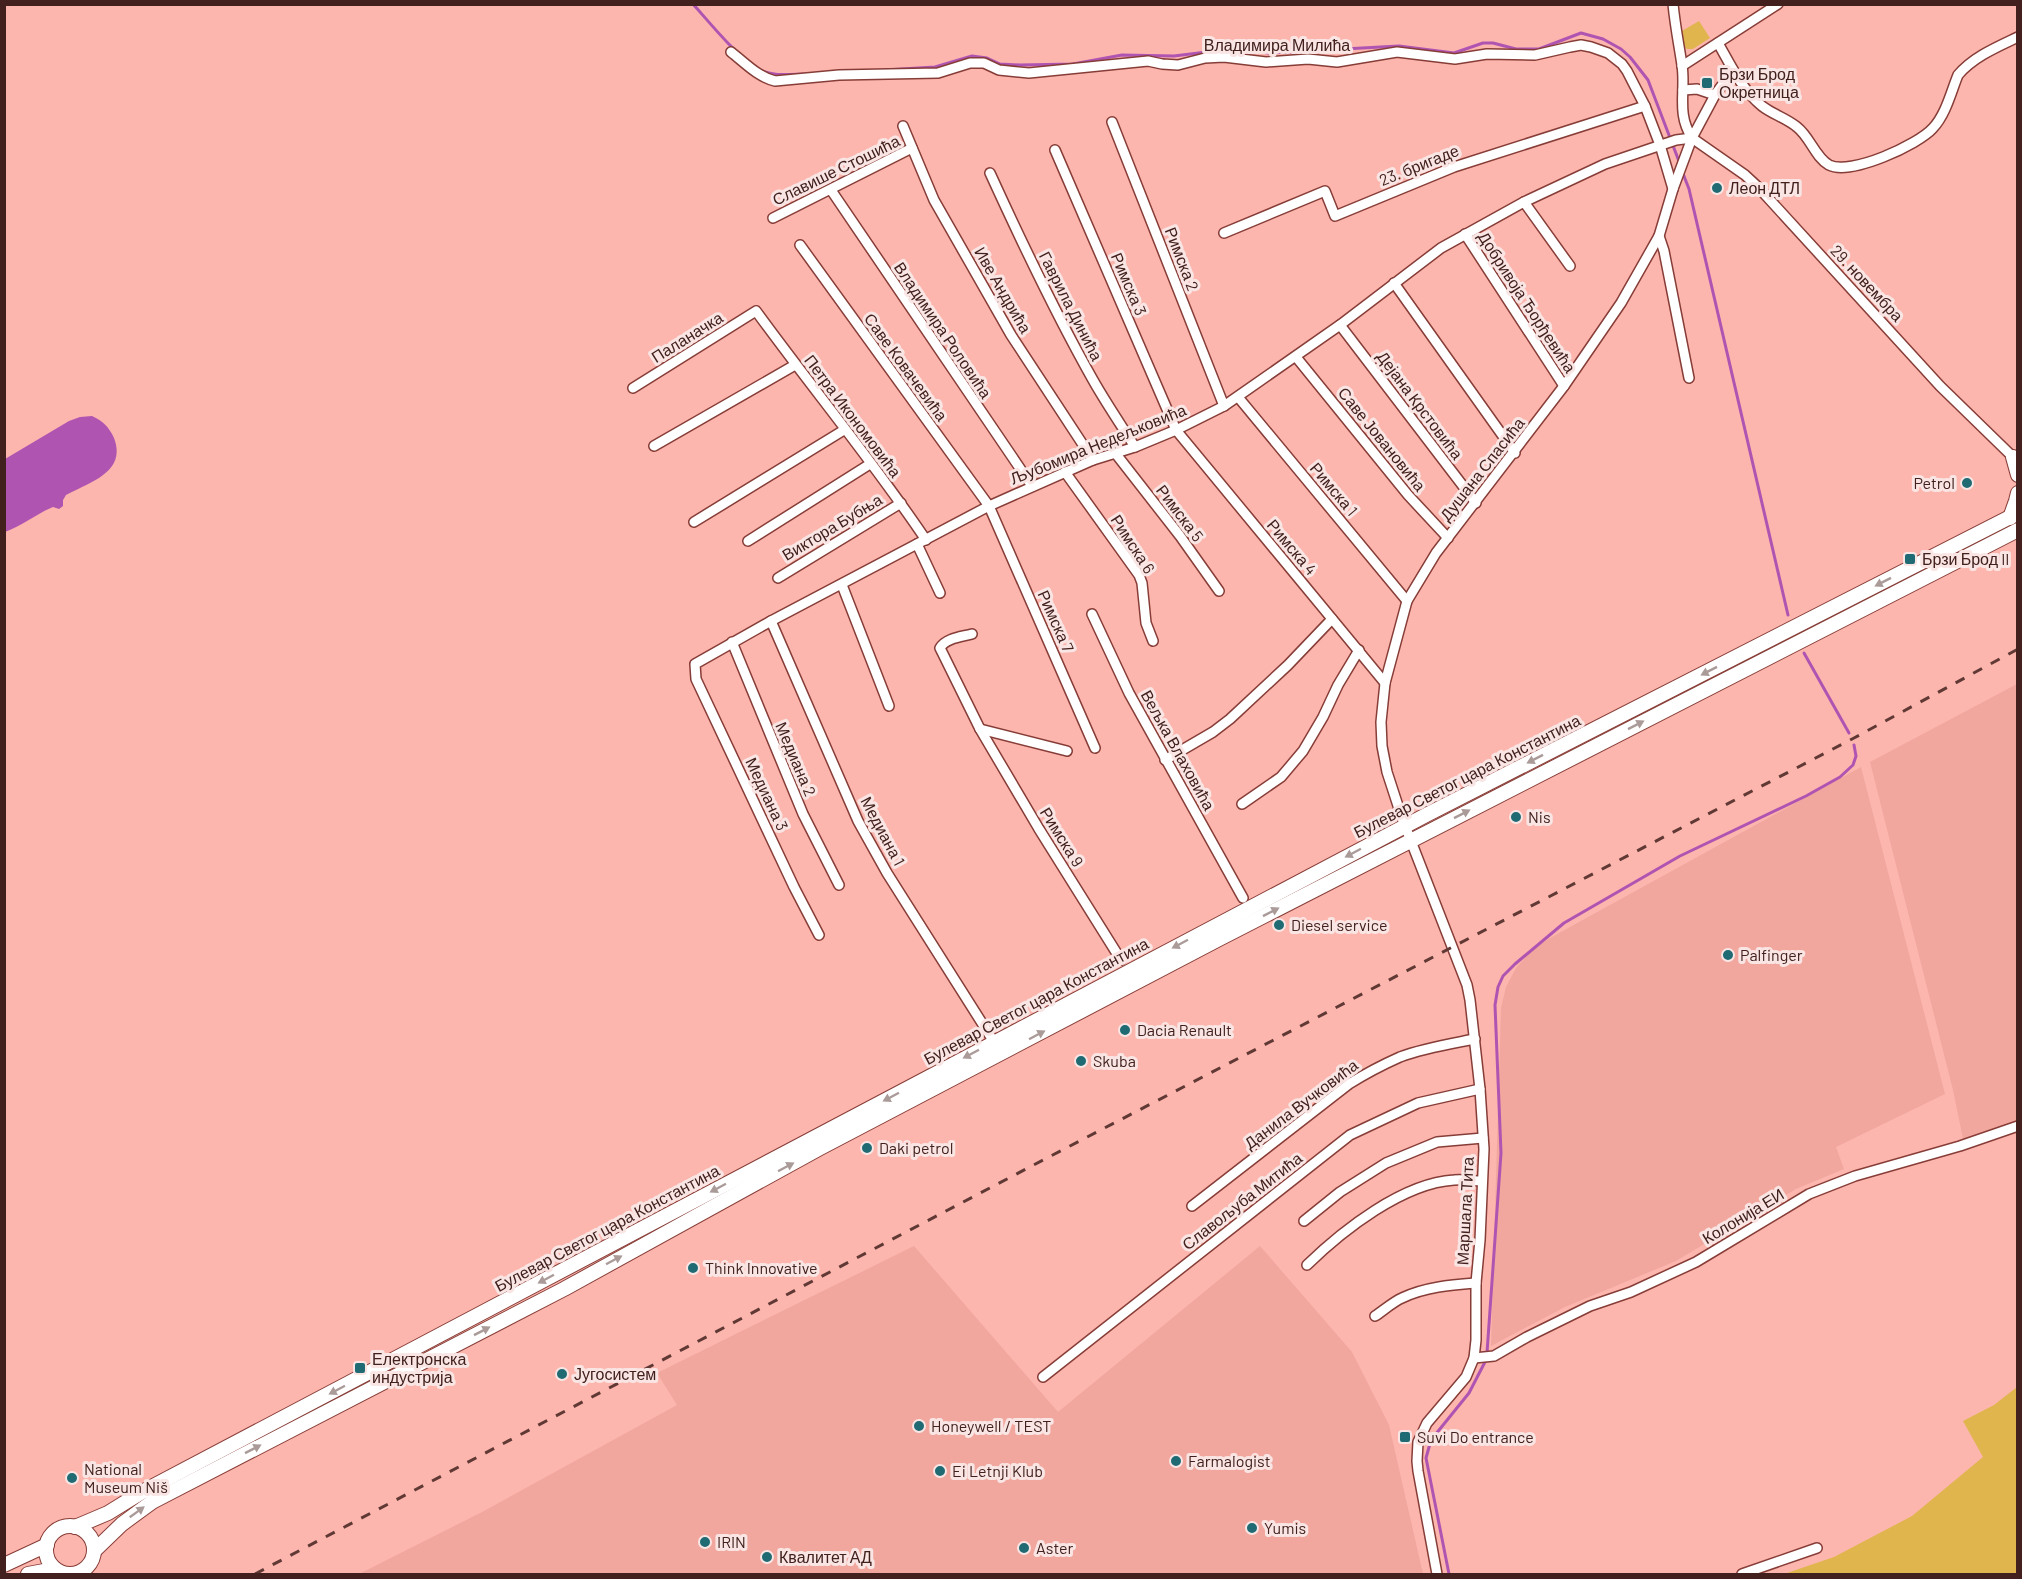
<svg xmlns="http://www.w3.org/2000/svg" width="2022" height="1579" font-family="Barlow,sans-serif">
<rect width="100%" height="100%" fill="#fcb6ae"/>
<g fill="#f1a79e">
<path d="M2017,684V1121L1963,1139L1953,1090L1870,762Z"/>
<path d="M1861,767L1945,1094L1836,1147L1844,1169L1796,1189L1676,1261L1565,1307L1491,1346L1501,1008L1506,987L1516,968L1531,951L1550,938Z"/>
<path d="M914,1246L1058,1412L1260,1246L1352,1352L1389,1425L1423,1574H359L484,1511L677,1405L657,1373Z"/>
</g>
<g fill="#e0b54d">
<path d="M1699,21L1710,38L1693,49H1687L1684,46L1682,31Z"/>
<path d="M2017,1387V1574H1784L1834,1557L1912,1516L1983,1457L1963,1421L1994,1405Z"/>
</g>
<path fill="#b054b2" d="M92,416C103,421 109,427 114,438C127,472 90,482 66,495L63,500V506L59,509L53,507C36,514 22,526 5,532V459L69,421L80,417Z"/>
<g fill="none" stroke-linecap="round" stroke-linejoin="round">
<g stroke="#b054b2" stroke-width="3">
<path d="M693,4C710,23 739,59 760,70C773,77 793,74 807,74"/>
<path d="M885,70L935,67L972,56L987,58L1000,64L1020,65L1073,64L1122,55L1174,56L1231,49L1269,53L1399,46L1454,53L1483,43H1493L1516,49H1539L1581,33L1603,39L1621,49L1630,57L1648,80L1680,164"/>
<path d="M1682,171L1689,189L1788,615"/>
<path d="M1804,653L1849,733"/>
<path d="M1487,1353L1501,1153L1495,1005L1498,987L1503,976L1515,964L1564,923L1680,856L1806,796L1840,777L1853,765L1856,756L1854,745"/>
<path d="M1449,1574L1426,1458L1431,1440L1469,1393L1486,1360"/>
</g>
<g stroke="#873d37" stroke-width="12">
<g id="minor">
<path d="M1673,4C1675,25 1679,45 1682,65C1686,92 1676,113 1692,138L1745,175L1759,188L1940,386L2016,460"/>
<path d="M1718,43C1730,64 1742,90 1762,106C1772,114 1786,118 1797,127C1810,137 1815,157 1829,165C1850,176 1918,145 1933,128C1946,114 1951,92 1958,75C1973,57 1997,47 2018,37"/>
<path d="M731,52C745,63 758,77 775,81L839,75L938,73L970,63H984L999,70L1029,73L1148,61L1162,64L1178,65L1205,58L1224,57L1266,62L1308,59L1337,62L1397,52L1455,59L1487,54L1535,55L1570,47L1581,45L1591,47L1608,53L1622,64L1627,71L1645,106L1660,145L1673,189"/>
<path d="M1682,66L1778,4"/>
<path d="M1683,90L1697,89L1715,95"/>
<path d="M1112,122L1224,406"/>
<path d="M903,126L934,200L1011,335L1093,460"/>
<path d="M1055,150L1176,430L1385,683"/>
<path d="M990,173C1022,243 1055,313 1093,380C1106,403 1121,425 1135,447"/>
<path d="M831,190L1032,486"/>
<path d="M1524,202L1570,266"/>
<path d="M773,218L912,148"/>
<path d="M1224,233L1325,191L1335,216L1454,167L1645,106"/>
<path d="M1465,234L1564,386"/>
<path d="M1659,236L1664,251L1689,378"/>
<path d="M800,245L989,506L1095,748"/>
<path d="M1394,283L1515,453"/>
<path d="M1340,325L1476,503"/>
<path d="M1296,357L1408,495L1448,538"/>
<path d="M633,388L756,311C812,388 873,461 926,540"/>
<path d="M1238,397L1407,601"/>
<path d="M654,446L795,365"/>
<path d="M1116,454L1180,536L1219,591"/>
<path d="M1065,472L1139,575L1142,583L1146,623L1153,641"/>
<path d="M694,522L844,430"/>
<path d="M748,541L870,464"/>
<path d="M917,544L940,593"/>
<path d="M778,578L901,503"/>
<path d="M842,585L889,706"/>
<path d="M1092,614L1129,693L1243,898"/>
<path d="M771,621L858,821L887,873L994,1042"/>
<path d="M972,634C961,637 946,638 940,648L943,654L980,729L1039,829L1121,960"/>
<path d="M732,642L803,814L839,885"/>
<path d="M980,729L1067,751"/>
<path d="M1165,760L1213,732L1230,719L1288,665L1332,619"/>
<path d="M1242,804L1281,777L1303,751L1323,717L1338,685L1359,650"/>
<path d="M819,935L794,887L696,679L695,664L771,621L989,506L1093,460L1135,447L1176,430L1224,406L1340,325L1441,248L1524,202L1605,164L1676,140L1692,138"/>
<path d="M1192,1206L1349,1084C1365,1074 1382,1065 1400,1057C1424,1048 1450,1044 1475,1039"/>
<path d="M1304,1221L1340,1192L1386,1163L1437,1142L1483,1138"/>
<path d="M1307,1265C1343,1230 1403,1183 1454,1180C1464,1179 1473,1181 1482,1181"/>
<path d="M1375,1316C1384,1310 1393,1302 1402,1298C1425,1287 1451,1285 1476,1283"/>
<path d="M1474,1358L1494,1356L1527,1337L1590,1306L1631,1292L1696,1262L1809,1194L1855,1176L1960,1146L2018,1126"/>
<path d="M1043,1377L1350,1135L1418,1103L1480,1089"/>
<path d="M1437,1574L1418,1471L1417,1461L1418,1442L1427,1423L1466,1377L1474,1358L1476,1340V1283L1480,1240L1484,1149L1480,1089L1470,1000L1467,985L1402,818L1387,772L1382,746L1381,722L1385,683L1407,601L1436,553L1564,386L1621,303L1659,236L1673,189L1692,138L1715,95L1733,70"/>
<path d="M1742,1574L1817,1548"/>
</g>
</g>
<g stroke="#873d37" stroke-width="16">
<g id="secondary">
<path d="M2013,457L2018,475"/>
<path d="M2010,518L2016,501L2018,493"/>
<circle cx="70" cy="1550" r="24"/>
<path d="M75,1527L108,1513L142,1492L1428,814L2018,513"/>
<path d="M94,1551L122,1524L152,1502L564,1289L820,1148L1219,939L2018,530"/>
<path d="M4,1565L47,1545"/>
<path d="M28,1574L55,1569"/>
</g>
</g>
<use href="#minor" stroke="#fff" stroke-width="9"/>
<use href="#secondary" stroke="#fff" stroke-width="14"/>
<path stroke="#603935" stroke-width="3" stroke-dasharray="10 10" stroke-linecap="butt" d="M255,1574L1045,1159L1854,738L2018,649"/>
</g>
<defs><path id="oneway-solid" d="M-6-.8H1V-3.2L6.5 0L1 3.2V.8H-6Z" transform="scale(1.5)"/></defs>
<g fill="#aa9b99">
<use href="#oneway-solid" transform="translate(1883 582) rotate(153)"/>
<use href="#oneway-solid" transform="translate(1709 671) rotate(153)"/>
<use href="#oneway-solid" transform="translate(1636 725) rotate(-27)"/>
<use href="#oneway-solid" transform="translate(1535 759) rotate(153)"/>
<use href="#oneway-solid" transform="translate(1462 814) rotate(-27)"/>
<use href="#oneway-solid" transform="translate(1353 853) rotate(152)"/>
<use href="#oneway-solid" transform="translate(1271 912) rotate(-27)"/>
<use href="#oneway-solid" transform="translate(1180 944) rotate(152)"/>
<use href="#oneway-solid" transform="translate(1037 1035) rotate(-28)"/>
<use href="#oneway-solid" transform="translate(971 1054) rotate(152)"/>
<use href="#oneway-solid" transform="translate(891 1097) rotate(152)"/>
<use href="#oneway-solid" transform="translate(786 1167) rotate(-28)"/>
<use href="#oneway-solid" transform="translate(718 1188) rotate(152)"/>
<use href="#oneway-solid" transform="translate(614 1260) rotate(-28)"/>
<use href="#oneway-solid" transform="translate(546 1279) rotate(152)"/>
<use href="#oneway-solid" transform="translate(482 1331) rotate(-27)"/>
<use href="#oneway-solid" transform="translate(337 1390) rotate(152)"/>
<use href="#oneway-solid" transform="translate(253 1449) rotate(-27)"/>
<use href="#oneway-solid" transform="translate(137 1512) rotate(-36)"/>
</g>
<g fill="#1f6a73" stroke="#f9e6e4" stroke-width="2">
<rect x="1701" y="77" width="12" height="12" rx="3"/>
<circle cx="1717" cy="188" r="6"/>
<circle cx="1967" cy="483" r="6"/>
<rect x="1904" y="553" width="12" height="12" rx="3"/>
<circle cx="1516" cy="817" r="6"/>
<circle cx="1279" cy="925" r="6"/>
<circle cx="1728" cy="955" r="6"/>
<circle cx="1125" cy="1030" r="6"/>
<circle cx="1081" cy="1061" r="6"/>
<circle cx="867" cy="1148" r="6"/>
<circle cx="693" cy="1268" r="6"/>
<rect x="354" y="1362" width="12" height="12" rx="3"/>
<circle cx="562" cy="1374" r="6"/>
<circle cx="919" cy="1426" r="6"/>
<rect x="1399" y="1431" width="12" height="12" rx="3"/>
<circle cx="1176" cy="1461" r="6"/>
<circle cx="940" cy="1471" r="6"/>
<circle cx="72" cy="1478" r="6"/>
<circle cx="1252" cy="1528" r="6"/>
<circle cx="705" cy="1542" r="6"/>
<circle cx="1024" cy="1548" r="6"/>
<circle cx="767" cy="1557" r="6"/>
</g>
<g text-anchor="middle" stroke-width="6" stroke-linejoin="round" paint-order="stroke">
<g font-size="16" fill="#41201d" stroke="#f9e6e4">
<text x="1277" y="51">Владимира Милића</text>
<text transform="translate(1419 165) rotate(-22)" y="6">23. бригаде</text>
<text transform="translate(836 170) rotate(-26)" y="6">Славише Стошића</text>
<text transform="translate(1182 259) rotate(69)" y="6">Римска 2</text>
<text transform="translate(1867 283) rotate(47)" y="6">29. новембра</text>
<text transform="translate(1129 284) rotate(67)" y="6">Римска 3</text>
<text transform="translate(1003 290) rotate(60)" y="6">Иве Андрића</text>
<text transform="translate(1527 302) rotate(57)" y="6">Добривоја Ђорђевића</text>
<text transform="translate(1071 306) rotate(63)" y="6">Гаврила Динића</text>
<text transform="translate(943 330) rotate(56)" y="6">Владимира Роловића</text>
<text transform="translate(687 337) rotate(-32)" y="6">Паланачка</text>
<text transform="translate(906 367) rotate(54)" y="6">Саве Ковачевића</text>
<text transform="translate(1420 405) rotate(53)" y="6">Дејана Крстовића</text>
<text transform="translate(853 416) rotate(53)" y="6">Петра Икономовића</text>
<text transform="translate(1382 439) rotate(51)" y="6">Саве Јовановића</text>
<text transform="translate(1098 444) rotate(-22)" y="6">Љубомира Недељковића</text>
<text transform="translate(1482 469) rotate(-52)" y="6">Душана Спасића</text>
<text transform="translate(1334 489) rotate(50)" y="6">Римска 1</text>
<text transform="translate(1180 513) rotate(53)" y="6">Римска 5</text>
<text transform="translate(832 527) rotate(-31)" y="6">Виктора Бубња</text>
<text transform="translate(1133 544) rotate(57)" y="6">Римска 6</text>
<text transform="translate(1292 547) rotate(50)" y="6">Римска 4</text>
<text transform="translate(1056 621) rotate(66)" y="6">Римска 7</text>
<text transform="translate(1178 750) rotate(61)" y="6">Вељка Влаховића</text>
<text transform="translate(796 759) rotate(67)" y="6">Медиана 2</text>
<text transform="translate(1467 776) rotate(-27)" y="6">Булевар Светог цара Константина</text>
<text transform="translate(767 794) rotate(65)" y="6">Медиана 3</text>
<text transform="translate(883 831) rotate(62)" y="6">Медиана 1</text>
<text transform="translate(1062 837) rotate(58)" y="6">Римска 9</text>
<text transform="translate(1036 1001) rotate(-28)" y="6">Булевар Светог цара Константина</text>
<text transform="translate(1301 1104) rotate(-37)" y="6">Данила Вучковића</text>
<text transform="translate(1242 1201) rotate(-38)" y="6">Славољуба Митића</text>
<text transform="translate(1465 1211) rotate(-87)" y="6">Маршала Тита</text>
<text transform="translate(1743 1216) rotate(-31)" y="6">Колонија ЕИ</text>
<text transform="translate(607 1228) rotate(-28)" y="6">Булевар Светог цара Константина</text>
</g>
<g font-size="16" fill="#41201d" stroke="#f9e6e4" text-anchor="start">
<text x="1719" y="80">Брзи Брод<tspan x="1719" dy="18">Окретница</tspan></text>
<text x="1729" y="194">Леон ДТЛ</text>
<text x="1955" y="489" text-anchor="end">Petrol</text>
<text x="1922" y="565">Брзи Брод II</text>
<text x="1528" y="823">Nis</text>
<text x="1291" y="931">Diesel service</text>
<text x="1740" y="961">Palfinger</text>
<text x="1137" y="1036">Dacia Renault</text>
<text x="1093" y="1067">Skuba</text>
<text x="879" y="1154">Daki petrol</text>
<text x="705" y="1274">Think Innovative</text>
<text x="372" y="1365">Електронска<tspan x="372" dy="18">индустрија</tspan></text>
<text x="574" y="1380">Југосистем</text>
<text x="931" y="1432">Honeywell / TEST</text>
<text x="1417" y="1443">Suvi Do entrance</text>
<text x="1188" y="1467">Farmalogist</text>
<text x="84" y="1475">National<tspan x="84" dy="18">Museum Niš</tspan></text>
<text x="952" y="1477">Ei Letnji Klub</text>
<text x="1264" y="1534">Yumis</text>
<text x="717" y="1548">IRIN</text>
<text x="1036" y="1554">Aster</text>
<text x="779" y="1563">Квалитет АД</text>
</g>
</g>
<rect width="2022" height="1579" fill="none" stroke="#41201d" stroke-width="12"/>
</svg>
